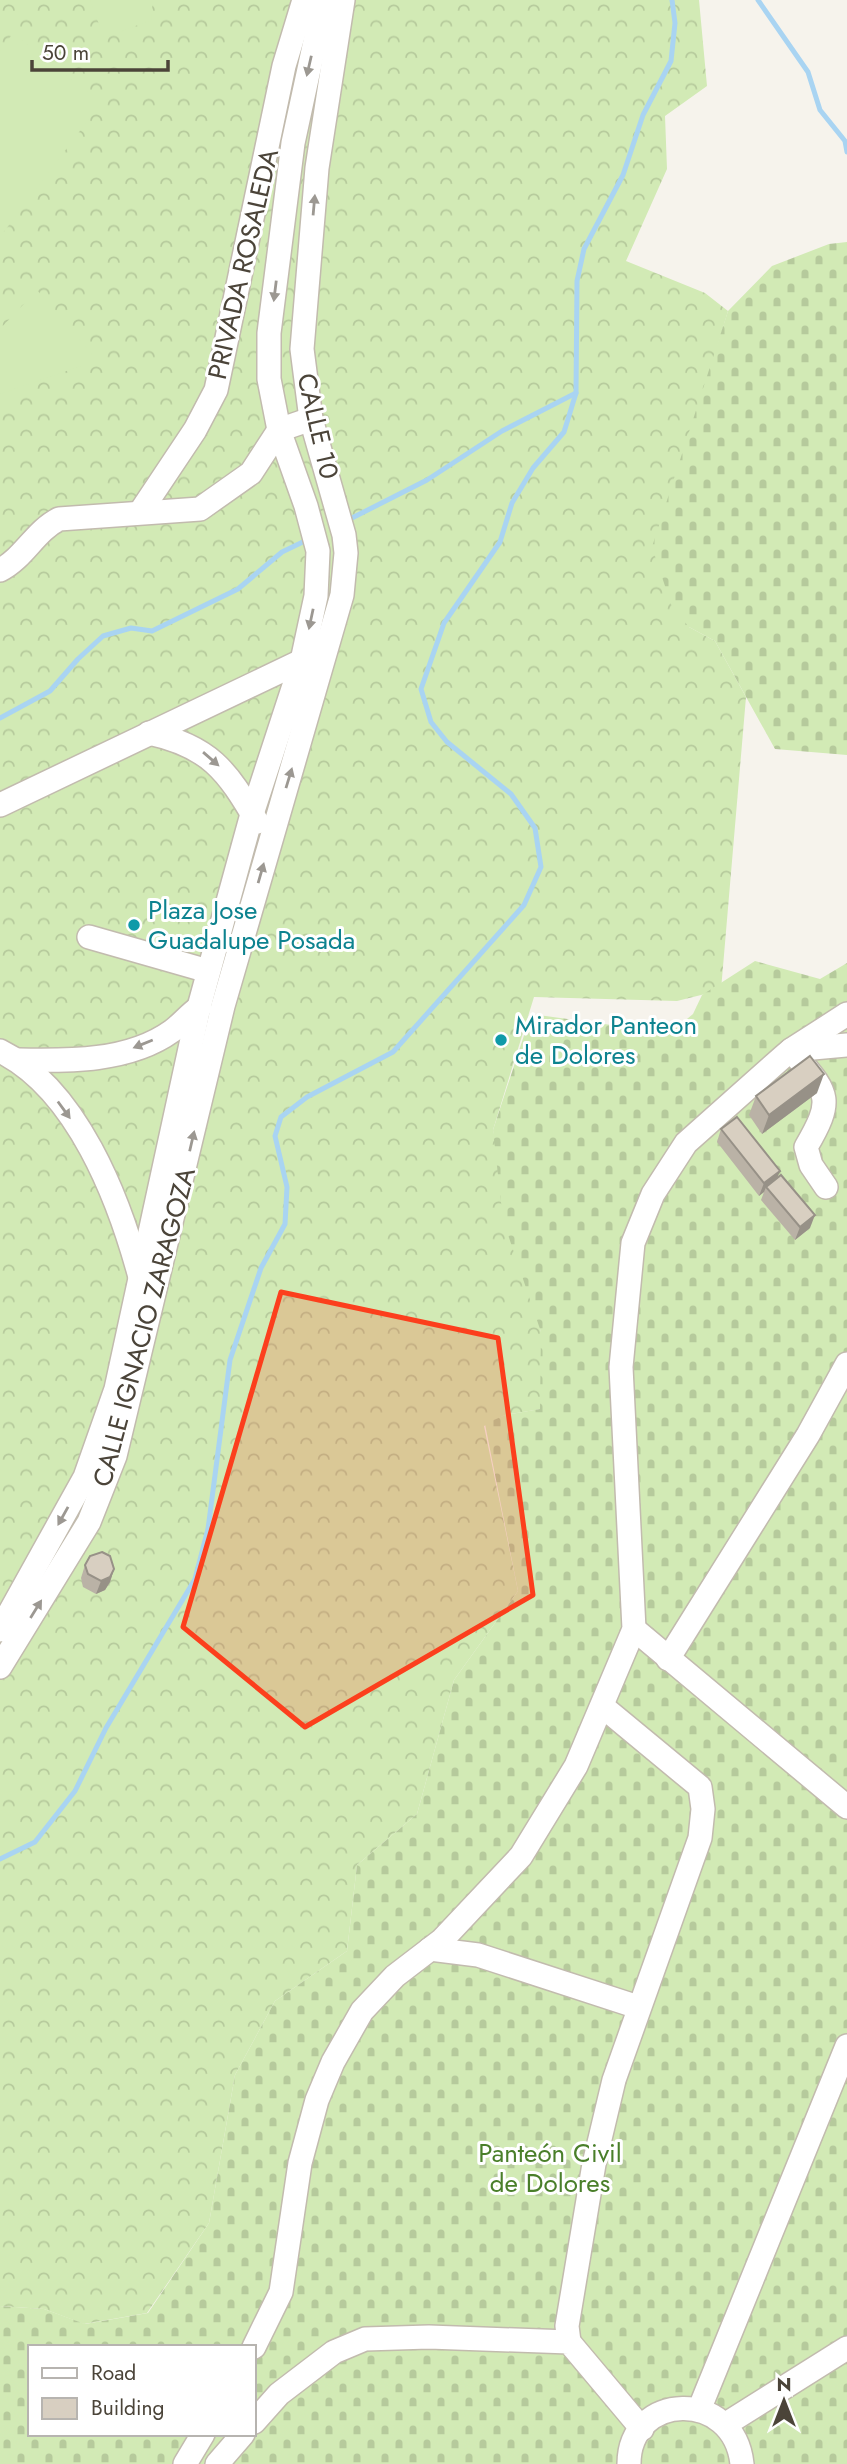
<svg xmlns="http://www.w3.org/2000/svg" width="847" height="2464" font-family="Jost,sans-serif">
<defs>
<pattern id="forest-crowns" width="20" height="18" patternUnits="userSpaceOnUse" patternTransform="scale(1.75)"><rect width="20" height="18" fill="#d2eab5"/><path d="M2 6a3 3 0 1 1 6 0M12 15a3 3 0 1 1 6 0" fill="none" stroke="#b6ca9c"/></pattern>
<pattern id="cemetery-stones" width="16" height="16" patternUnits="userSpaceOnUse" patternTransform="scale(1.75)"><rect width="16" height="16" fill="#d2eab5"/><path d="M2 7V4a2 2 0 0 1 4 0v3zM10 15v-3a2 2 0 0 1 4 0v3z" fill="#b6ca9c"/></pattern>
</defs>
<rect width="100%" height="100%" fill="#f6f3ec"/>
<path fill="url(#forest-crowns)" d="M0,0H699L707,86L665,116L667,169L626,261L705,293L728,311L694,424L689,627L715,641L746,697L721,990L677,1001L534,997L493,1130L541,1332V1409L505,1415L484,1426L518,1591L454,1680L417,1814L357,1865L347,1951L275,2001L235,2075L209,2223L147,2313L84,2324L44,2309L0,2306Z"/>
<g fill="url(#cemetery-stones)" fill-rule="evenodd">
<path d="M847,242V755L775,749L715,641L689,627L672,607L652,547L728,311L772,266L829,244Z"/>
<path d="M755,961L820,979L847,963V2464H0V2306L44,2309L85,2324L148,2313L209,2223L235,2075L275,2001L347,1951L357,1865L417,1814L454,1680L518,1591L485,1424L505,1415L540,1409L541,1332L503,1220L493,1130L531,1014L670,1033L693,1014L702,995ZM30,2347H254V2434H30Z"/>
</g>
<g fill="#d2eab5">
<path d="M90,0H153L151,20L104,38Z"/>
<path d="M13,33L101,103L3,233L0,231V51Z"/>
<path d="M37,290L92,354L81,366L0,394V329Z"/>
</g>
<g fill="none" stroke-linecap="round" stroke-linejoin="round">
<g stroke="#a9d4f2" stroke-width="5">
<path d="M758,0L808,72L820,110L845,141L847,152"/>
<path d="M346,521L427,480L502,431L576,393"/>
<path d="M0,718L50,691L78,659L103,636L131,628L152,631L238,589L282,552L309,539"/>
<path d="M0,1859L35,1842L75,1791L106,1728L195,1579L208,1529L230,1360L261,1268L285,1224L287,1187L275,1136L281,1117L307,1097L393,1052L524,905L541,867L535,828L511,794L447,742L431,722L421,689L444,623L500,542L512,503L533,468L564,432L576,393L577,281L584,249L623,175L643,115L671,61L675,23L672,0"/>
</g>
<g stroke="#c2bbae" stroke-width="26">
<g id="minor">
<path d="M141,511L195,430L216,390L284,66L304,0"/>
<path d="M0,570C24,558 35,531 59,519L200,509L251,473L279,430L311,419"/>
<path d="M149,733C209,746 227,770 257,822"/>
<path d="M0,805L310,657"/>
<path d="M89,937L208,971"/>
<path d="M0,1051C77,1089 119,1199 140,1277"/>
<path d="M19,1060C68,1061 129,1062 172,1031C182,1024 190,1013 200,1007"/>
<path d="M826,1187L811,1165L806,1147C836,1096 827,1093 791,1050L847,1014"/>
<path d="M634,1629L847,1807"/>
<path d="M0,1630L85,1477L116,1389L199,1007L252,814L302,661L316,596L318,551L306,506L279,430L269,379V333L293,143L324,0"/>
<path d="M668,1659L808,1435L847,1364"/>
<path d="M0,1667L89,1522L115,1456L223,1006L342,595L346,553L344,535L311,419L302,349L317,168L343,0"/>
<path d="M430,1949L478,1955L638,2007"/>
<path d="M569,2342L567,2326L594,2164L614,2080L700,1838L703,1809L700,1787L602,1706"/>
<path d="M254,2347L281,2292L300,2163L317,2100L333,2062L362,2011L395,1976L442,1940L521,1856L576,1766L634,1629L621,1367L633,1243L653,1194L686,1143L785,1055L791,1050L847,1045"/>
<path d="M699,2410L847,2046"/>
<path d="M254,2422L279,2394L334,2352L365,2339L429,2337L569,2342L642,2429"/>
<path d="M726,2424L847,2348"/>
<path d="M185,2464L203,2434"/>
<path d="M217,2464L243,2434"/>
<path d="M629,2464C629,2392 734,2388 742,2464"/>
</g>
</g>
<use href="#minor" stroke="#fff" stroke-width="23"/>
</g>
<g fill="#bab2a6">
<path d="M817,1093L762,1134L749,1115L756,1096Z"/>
<path d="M721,1129L777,1178L810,1228L795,1240L761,1200L764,1192L759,1196L717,1142Z"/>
<path d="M85,1565L114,1569L110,1582L105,1590L96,1594L83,1587L81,1578Z"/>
</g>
<g fill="#979187">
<path d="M824,1074L817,1093L762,1134L769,1115Z"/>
<path d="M780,1171L775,1184L766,1187L764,1192L759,1196L764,1183Z"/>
<path d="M815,1215L810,1228L795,1240L800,1227Z"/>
<path d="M114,1569L110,1582L105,1590L96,1594L101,1581Z"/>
</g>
<g fill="#d8cfc1" stroke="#979187" stroke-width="2">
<path d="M810,1056L824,1074L769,1115L756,1096Z"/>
<path d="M737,1117L780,1171L764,1183L721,1129Z"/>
<path d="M781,1175L815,1215L800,1227L766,1187Z"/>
<path d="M102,1552L110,1556L114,1569L110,1577L101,1581L88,1574L85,1565L90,1556Z"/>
</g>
<defs><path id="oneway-solid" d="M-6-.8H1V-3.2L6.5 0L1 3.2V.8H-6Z" transform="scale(1.75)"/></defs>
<g fill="#9c9892">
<use href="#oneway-solid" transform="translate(309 66) rotate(103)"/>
<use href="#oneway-solid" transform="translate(314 205) rotate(-85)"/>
<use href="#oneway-solid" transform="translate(275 291) rotate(97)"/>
<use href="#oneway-solid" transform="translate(311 619) rotate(102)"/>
<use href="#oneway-solid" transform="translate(211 759) rotate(41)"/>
<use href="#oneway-solid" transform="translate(289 778) rotate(-73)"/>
<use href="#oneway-solid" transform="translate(261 873) rotate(-74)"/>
<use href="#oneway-solid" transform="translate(143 1044) rotate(158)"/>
<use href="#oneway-solid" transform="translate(64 1110) rotate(54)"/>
<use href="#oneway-solid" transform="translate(192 1141) rotate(-77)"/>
<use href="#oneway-solid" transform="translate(63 1516) rotate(119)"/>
<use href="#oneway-solid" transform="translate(36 1609) rotate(-58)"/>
</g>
<path fill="#fc3f1d" fill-opacity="0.2" stroke="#fc3f1d" stroke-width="5" stroke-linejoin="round" d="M281,1292L498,1338L533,1595L305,1727L183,1627Z"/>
<g fill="#0f9aa8" stroke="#fff" stroke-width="2.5">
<circle cx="134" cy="925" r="7"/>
<circle cx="501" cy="1040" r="7"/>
</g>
<g text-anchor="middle" stroke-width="6" stroke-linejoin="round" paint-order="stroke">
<g font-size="26" fill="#4b4439" stroke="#fff">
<text transform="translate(243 264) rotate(-77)" y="9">PRIVADA ROSALEDA</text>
<text transform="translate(318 426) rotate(77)" y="9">CALLE 10</text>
<text transform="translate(144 1327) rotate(-75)" y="9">CALLE IGNACIO ZARAGOZA</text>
</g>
<g font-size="26" fill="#0d838f" stroke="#fff" text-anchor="start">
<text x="148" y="919">Plaza Jose<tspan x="148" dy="30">Guadalupe Posada</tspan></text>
<text x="515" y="1034">Mirador Panteon<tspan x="515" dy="30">de Dolores</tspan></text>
</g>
<g font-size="26" fill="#4a7f2a" stroke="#fff">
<text x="550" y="2162">Panteón Civil<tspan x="550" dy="30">de Dolores</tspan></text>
</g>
</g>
<rect x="28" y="2345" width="228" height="91" fill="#ffffff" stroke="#b7b4b0" stroke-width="2"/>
<rect x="42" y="2368" width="35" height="10" fill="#ffffff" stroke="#b7b4b0" stroke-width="2"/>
<text x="91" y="2380" font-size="21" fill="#4b4439">Road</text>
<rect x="42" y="2398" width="35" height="21" fill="#d8cfc1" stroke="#b7b4b0" stroke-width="2"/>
<text x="91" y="2415" font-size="21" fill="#4b4439">Building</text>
<g transform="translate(784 2401)" stroke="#ffffff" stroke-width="5" paint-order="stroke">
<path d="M0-5L12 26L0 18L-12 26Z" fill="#4b4439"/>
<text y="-10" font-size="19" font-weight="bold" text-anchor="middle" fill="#4b4439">N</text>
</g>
<path d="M32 60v10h136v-10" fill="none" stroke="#4b4439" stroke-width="3.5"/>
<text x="42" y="60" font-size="21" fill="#4b4439" stroke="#ffffff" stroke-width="5" paint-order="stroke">50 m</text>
</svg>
